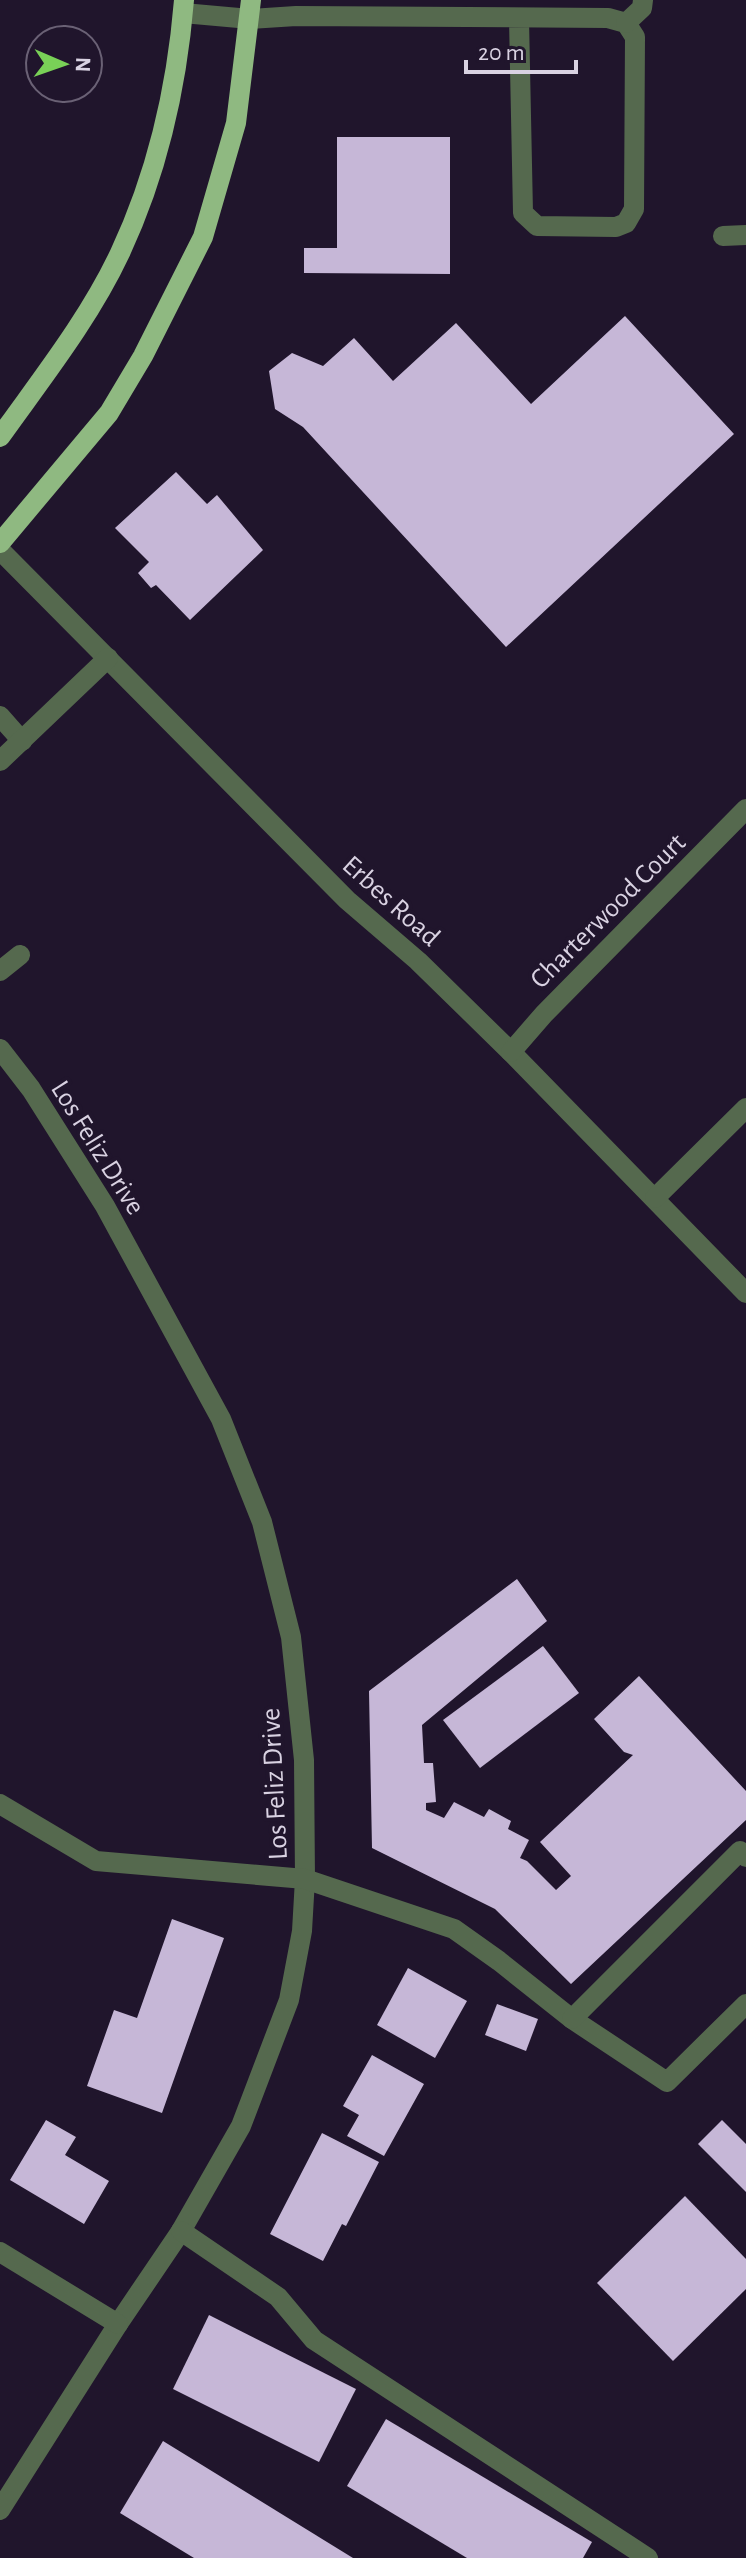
<svg xmlns="http://www.w3.org/2000/svg" width="746" height="2558" font-family="'Alegreya Sans',sans-serif">
<rect width="100%" height="100%" fill="#20152c"/>
<g fill="#c6b7d7">
<path d="M337,137H450V274L304,273V248H337Z"/>
<path d="M625,316L734,434L506,647L303,427L275,409L269,371L292,353L323,366L354,338L393,381L456,323L531,404Z"/>
<path d="M176,472L207,504L217,495L263,550L190,620L156,585L151,588L138,573L149,562L115,528Z"/>
<path d="M517,1579L547,1621L422,1725L424,1763H433L436,1802L426,1803V1810L444,1818L454,1802L484,1817L489,1809L511,1821L508,1829L529,1840L520,1858L527,1861L556,1890L571,1876L540,1842L633,1755L624,1752L594,1719L639,1676L746,1791V1820L571,1984L495,1909L372,1848L369,1691Z"/>
<path d="M543,1646L579,1693L480,1768L443,1720Z"/>
<path d="M172,1919L224,1938L162,2113L87,2086L114,2010L137,2018Z"/>
<path d="M408,1968L467,2001L435,2058L377,2025Z"/>
<path d="M497,2004L538,2019L526,2051L485,2035Z"/>
<path d="M372,2055L424,2084L384,2156L347,2136L359,2115L343,2106Z"/>
<path d="M46,2120L76,2137L65,2155L109,2181L84,2224L10,2180Z"/>
<path d="M722,2120L746,2144V2192L698,2144Z"/>
<path d="M322,2133L379,2162L346,2226L342,2224L323,2261L270,2234Z"/>
<path d="M685,2196L746,2259V2289L673,2361L597,2283Z"/>
<path d="M209,2315L356,2389L319,2462L173,2389Z"/>
<path d="M386,2419L592,2542L583,2558H467L347,2486Z"/>
<path d="M163,2441L353,2558H194L120,2513Z"/>
</g>
<g fill="none" stroke-linecap="round" stroke-linejoin="round">
<g stroke="#55694e" stroke-width="20">
<path d="M183,13L250,19L296,16L608,18L626,23L635,37L634,209L626,223L616,227L537,226L523,213L519,19"/>
<path d="M626,23L642,8L643,0"/>
<path d="M723,236L746,235"/>
<path d="M0,550L347,900L418,961L511,1052L746,1293"/>
<path d="M0,716L22,741"/>
<path d="M0,761L108,658"/>
<path d="M0,971L20,955"/>
<path d="M0,1049L31,1089L105,1206L221,1419L262,1522L291,1637L304,1760L305,1879L302,1931L289,2000L241,2126L181,2231L118,2324L0,2510"/>
<path d="M511,1052L544,1014L746,809"/>
<path d="M655,1198L746,1108"/>
<path d="M0,1804L96,1861L305,1879L454,1929L499,1961L572,2019L667,2082L746,2004"/>
<path d="M572,2019L740,1851L746,1857"/>
<path d="M181,2231L278,2297L314,2340L648,2558"/>
<path d="M0,2252L118,2324"/>
</g>
<g stroke="#8fb981" stroke-width="20">
<path d="M0,437C42,378 89,319 120,253C157,174 177,86 184,0"/>
<path d="M0,543L109,413L143,356L203,237L236,123L251,0"/>
</g>
</g>
<g text-anchor="middle" stroke-width="8" stroke-linejoin="round" paint-order="stroke">
<g font-size="28" fill="#d9d2e2" stroke="#20152c">
<text transform="translate(392 900) rotate(42)" y="10">Erbes Road</text>
<text transform="translate(607 910) rotate(-45)" y="10">Charterwood Court</text>
<text transform="translate(99 1147) rotate(58)" y="10">Los Feliz Drive</text>
<text transform="translate(273 1784) rotate(-93)" y="10">Los Feliz Drive</text>
</g>
</g>
<g transform="translate(64 64) rotate(92)"><circle r="38" fill="#20152c" stroke="#6a6175" stroke-width="2"/>
<path d="M0-6L14 30L0 20L-14 30Z" fill="#79d157"/>
<text y="-12" font-size="22" font-weight="bold" text-anchor="middle" fill="#d9d2e2">N</text>
</g>
<path d="M466 60v12h110v-12" fill="none" stroke="#d9d2e2" stroke-width="4"/>
<text x="478" y="60" font-size="24" fill="#d9d2e2" stroke="#20152c" stroke-width="6" paint-order="stroke">20 m</text>
</svg>
